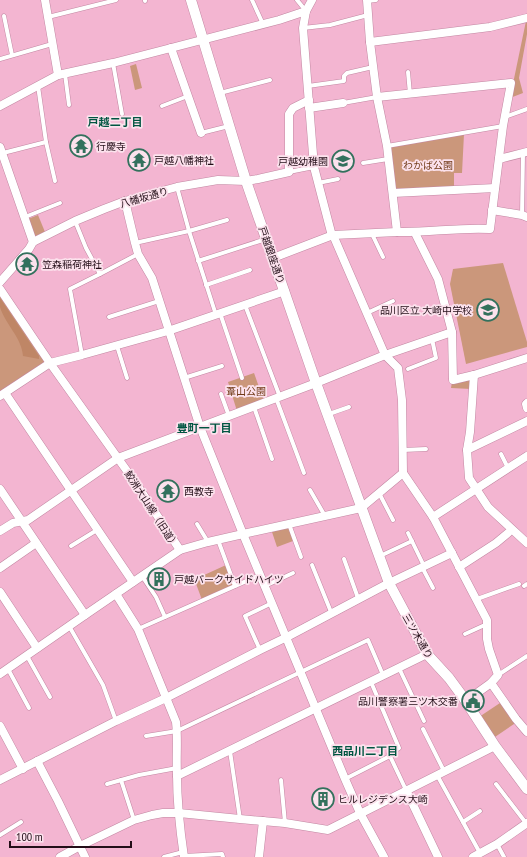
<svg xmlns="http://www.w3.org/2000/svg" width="527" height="857" font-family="'PT Sans Narrow','Noto Sans JP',sans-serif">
<rect width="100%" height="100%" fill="#f3b5d1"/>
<g fill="#cb977b">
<path d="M527,20V34L519,78L523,93L510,98L526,21Z"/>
<path d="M136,64L142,88L135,90L130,66Z"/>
<path d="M464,134L462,173H454V189L393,193L387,146Z"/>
<path d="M38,215L45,232L34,237L28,219Z"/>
<path d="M503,263L527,342V347L466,364L450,284L453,269Z"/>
<path d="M0,289L50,363L0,397Z"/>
<path d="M254,373L264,401L237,411L228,382Z"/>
<path d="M472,377L471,389L451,388L452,382Z"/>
<path d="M288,525L293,541L277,547L271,529Z"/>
<path d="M226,565L234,586L202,600L195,581L201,578L202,576Z"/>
<path d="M503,701L517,722L492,739L479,717Z"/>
</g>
<path fill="#bf8666" d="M0,298L39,356V359L23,356C22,338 5,324 0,307C0,304 0,300 0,298Z"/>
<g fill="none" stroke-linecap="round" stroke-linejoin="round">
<g stroke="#c287a2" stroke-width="5">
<g id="service">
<path d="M145,0V1"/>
<path d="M252,0L263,24"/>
<path d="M297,0L306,11"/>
<path d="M367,1L376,0"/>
<path d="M4,16L12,55"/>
<path d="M48,17L116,0"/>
<path d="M303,28L330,25L368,15"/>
<path d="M0,59L52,44"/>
<path d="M113,63L122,114"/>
<path d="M408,72L410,94"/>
<path d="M65,74L69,105"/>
<path d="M308,86L344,81V76L347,73L373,67"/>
<path d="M220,93L270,80"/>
<path d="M343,103L377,97"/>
<path d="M162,106L188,96"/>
<path d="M505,117L527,109"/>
<path d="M201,133L229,126"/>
<path d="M46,142L55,181"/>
<path d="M387,146L503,126"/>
<path d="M3,153L46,142L38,86"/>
<path d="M363,163L388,159"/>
<path d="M289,172L314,167"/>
<path d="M318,183L338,179"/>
<path d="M522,215L523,154"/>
<path d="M25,217L60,203"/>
<path d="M75,221L86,248L100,274L138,254"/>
<path d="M372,234L383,257"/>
<path d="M135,243L189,231L177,187"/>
<path d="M198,261L266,239"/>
<path d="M206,285L250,270"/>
<path d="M245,305L280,397"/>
<path d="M220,313L242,378"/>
<path d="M367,313L393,301"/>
<path d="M216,315L189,231L227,220"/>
<path d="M109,317L159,301"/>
<path d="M117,346L127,378"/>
<path d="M82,355L70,289L100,274"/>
<path d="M408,369L436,358L432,339"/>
<path d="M184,378L222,366"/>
<path d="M221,394L229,416"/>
<path d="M276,398L304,473"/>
<path d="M254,407L272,459"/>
<path d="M329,414L349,407"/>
<path d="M403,450L426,449"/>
<path d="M501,454L508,468"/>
<path d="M310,490L325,516"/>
<path d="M379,493L393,520"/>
<path d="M197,524L208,542"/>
<path d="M289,524L301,557"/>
<path d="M408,533L424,566"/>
<path d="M218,540L235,586"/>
<path d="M71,546L97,530"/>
<path d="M380,556L412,541"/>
<path d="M344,559L358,598"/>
<path d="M312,565L331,612"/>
<path d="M422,567L433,588"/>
<path d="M142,576L156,597L165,617"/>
<path d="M265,586L293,573"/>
<path d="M524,586L527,584"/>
<path d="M477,599L519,584"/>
<path d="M69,626L103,685L116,721"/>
<path d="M138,629L260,575"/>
<path d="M465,634L487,624"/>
<path d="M260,650L245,616L272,603"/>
<path d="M27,656L50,697"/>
<path d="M399,668L424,721"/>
<path d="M8,669L29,708"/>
<path d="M498,675L527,656"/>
<path d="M371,682L399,748L389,754L406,790"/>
<path d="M423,729L444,771"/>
<path d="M146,736L177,731L368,640L383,675"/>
<path d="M230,751L240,819"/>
<path d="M437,775L480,853"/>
<path d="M345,779L390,756"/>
<path d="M121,780L134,820"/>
<path d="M281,780L285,823"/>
<path d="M107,784L139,775L177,768"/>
<path d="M496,784L526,823"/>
<path d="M463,822L480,811"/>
<path d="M0,835L21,822"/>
<path d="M497,844L504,857"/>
<path d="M184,856L222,854L223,857"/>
<path d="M164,857L183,852"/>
</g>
</g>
<g stroke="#c287a2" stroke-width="9">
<g id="minor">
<path d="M45,0L58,75"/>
<path d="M312,0L306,11L303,28L314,167L332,236"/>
<path d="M370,42L490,27L527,18"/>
<path d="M171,48L201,133"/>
<path d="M377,97L511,83L503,126L490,229C459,227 428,233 397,232"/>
<path d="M0,106L58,75L113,63L171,48L279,20L306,11"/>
<path d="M309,108L343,103"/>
<path d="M0,147L33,242"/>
<path d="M499,159L527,152"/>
<path d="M393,193L495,188"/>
<path d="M125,201L135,243L138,254L152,278L200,427L243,534L345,779L360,813L384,857"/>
<path d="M492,210L522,215L527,217"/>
<path d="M415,233L438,279L452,332L453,380L474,375L527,358"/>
<path d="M333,235L385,355L398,368L402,400L403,473L433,517L487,620V639L489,649L498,675L491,683L466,701"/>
<path d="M273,258L333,235L397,232L387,146L377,97L370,42L367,0"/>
<path d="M0,282L29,249L33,242L75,221L104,209L125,201L177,187L218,180L246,181L258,179L289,172V114L293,108L309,100"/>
<path d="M0,289L50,363L137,485L180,550"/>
<path d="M474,375L470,432L467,450L469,478L488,507L527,543"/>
<path d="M5,393L133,582"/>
<path d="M0,396L50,363L82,355L168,331L285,291"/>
<path d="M527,403L526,404L527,408"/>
<path d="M467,450L527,421"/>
<path d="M0,489L85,615"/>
<path d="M433,517L527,456"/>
<path d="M0,531L13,523L28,520L118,458L316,383L385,355L452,332"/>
<path d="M459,567L496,543L508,533"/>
<path d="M0,568L36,543"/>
<path d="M0,592L37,648"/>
<path d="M116,594L138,629L176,722C178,739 176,757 177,774C177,802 180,830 184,857"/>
<path d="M0,674L85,615L180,550L208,542L243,534L361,508L403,473"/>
<path d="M491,683L516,719L527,732"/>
<path d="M0,726L23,769"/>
<path d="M37,761L58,801L85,857"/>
<path d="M177,776L427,654"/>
<path d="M0,780L116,721L166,698L260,650L287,637L389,583L452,553"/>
<path d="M406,790L438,857"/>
<path d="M60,857L80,846L134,820L152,815L163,813H179L240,819L285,823L328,830L495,746"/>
<path d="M259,857L263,821"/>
<path d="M473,857L497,844L527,823"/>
</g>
</g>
<g stroke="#c287a2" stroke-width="11">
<path id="tertiary" d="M191,0L246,181L316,383L389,583L427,654L449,678L463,697L495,746L527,789"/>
</g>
<use href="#service" stroke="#fff" stroke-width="4"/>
<use href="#minor" stroke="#fff" stroke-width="8"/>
<use href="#tertiary" stroke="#fff" stroke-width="10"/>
</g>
<defs>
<g id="temple-ring" transform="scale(1.15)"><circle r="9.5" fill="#fce2ed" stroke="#33715d" stroke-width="1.5"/><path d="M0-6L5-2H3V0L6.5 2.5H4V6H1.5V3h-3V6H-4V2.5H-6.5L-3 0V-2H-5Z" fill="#33715d"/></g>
<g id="school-ring" transform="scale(1.15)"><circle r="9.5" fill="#fce2ed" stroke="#33715d" stroke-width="1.5"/><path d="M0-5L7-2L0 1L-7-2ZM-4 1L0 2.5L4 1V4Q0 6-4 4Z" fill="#33715d"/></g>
<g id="building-ring" transform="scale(1.15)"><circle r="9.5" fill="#fce2ed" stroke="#33715d" stroke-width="1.5"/><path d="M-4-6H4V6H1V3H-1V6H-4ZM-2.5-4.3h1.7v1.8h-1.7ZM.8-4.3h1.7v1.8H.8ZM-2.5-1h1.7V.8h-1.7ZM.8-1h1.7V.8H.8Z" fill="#33715d"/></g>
<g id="civic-ring" transform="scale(1.15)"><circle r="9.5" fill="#fce2ed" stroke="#33715d" stroke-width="1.5"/><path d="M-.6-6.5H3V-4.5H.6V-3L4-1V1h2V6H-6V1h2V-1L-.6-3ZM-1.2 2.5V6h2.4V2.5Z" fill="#33715d"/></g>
</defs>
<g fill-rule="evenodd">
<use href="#temple-ring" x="81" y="146"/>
<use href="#temple-ring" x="139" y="160"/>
<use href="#school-ring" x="343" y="161"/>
<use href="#temple-ring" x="27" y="264"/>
<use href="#school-ring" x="488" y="310"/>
<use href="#temple-ring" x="168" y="491"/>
<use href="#building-ring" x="159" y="579"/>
<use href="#civic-ring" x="473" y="701"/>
<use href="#building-ring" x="323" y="799"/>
</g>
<g text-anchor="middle" stroke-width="3.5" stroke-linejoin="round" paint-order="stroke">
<g font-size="10" fill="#230e18" stroke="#fce2ed" text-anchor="start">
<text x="96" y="150">行慶寺</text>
<text x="154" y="164">戸越八幡神社</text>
<text x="328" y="165" text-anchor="end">戸越幼稚園</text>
<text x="42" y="268">笠森稲荷神社</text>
<text x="472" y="314" text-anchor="end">品川区立 大崎中学校</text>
<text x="184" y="495">西教寺</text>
<text x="174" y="583">戸越パークサイドハイツ</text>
<text x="458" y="705" text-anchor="end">品川警察署三ツ木交番</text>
<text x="338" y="803">ヒルレジデンス大崎</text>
</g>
<g font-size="10" fill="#703916" stroke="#fce2ed">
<text x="428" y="169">わかば公園</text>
<text x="246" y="395">葦山公園</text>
</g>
<g font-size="10" fill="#230e18" stroke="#fce2ed">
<text transform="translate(144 197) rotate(-16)" y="4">八幡坂通り</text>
<text transform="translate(272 255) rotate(71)" y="4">戸越銀座通り</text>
<text transform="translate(152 509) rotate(57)" y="4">鮫洲大山線（旧道）</text>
<text transform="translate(418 636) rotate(60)" y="4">三ツ木通り</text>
</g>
<g font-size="11" font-weight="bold" fill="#005541" stroke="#fce2ed">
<text x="115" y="126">戸越二丁目</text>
<text x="204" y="432">豊町一丁目</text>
<text x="365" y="755">西品川二丁目</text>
</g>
</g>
<path d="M10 841v6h121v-6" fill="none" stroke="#230e18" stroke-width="2"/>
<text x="16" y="841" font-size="12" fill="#230e18" stroke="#fce2ed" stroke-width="3" paint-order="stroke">100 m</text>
</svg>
